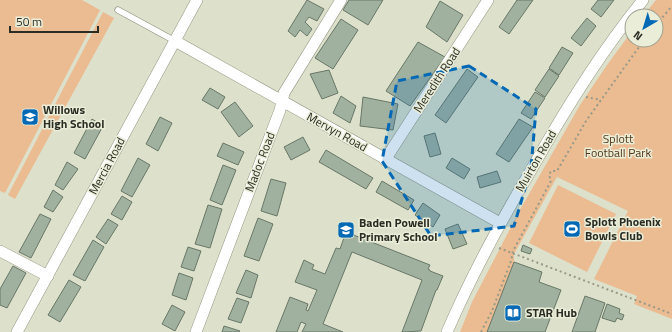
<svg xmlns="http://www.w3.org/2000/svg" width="672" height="332" font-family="'Titillium Web',sans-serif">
<rect width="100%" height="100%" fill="#dde1cb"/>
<g fill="#ebbb91">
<path d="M0,0H82L100,10L5,193L0,191Z"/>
<path d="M656,0H672V319L634,304L637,296L594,279L628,211L557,177L514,254V262L487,332H460L472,302L521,208L580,105L607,65L632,31V40H656V16H643Z"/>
<path d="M103,12L114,18L15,199L8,195Z"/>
<path d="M558,185L616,214L587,272L529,243Z"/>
</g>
<g fill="#a1b1a0" stroke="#687767">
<path d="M307,0L324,9L317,21L309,17L305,22L312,29L307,36L300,30L295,37L288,31Z"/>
<path d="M349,0H383L368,25L343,10Z"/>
<path d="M517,0H533L509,34L499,27Z"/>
<path d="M598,0H614L601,17L591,9Z"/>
<path d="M440,1L463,15L447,42L426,27Z"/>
<path d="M587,18L596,26L581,46L571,38Z"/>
<path d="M341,19L358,30L333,69L315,58Z"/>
<path d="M418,42L445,57L410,106L386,91Z"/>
<path d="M562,47L573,53L559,75L549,68Z"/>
<path d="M467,69L478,77L446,123L435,115Z"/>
<path d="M549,69L559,76L545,97L535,90Z"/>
<path d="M329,70L338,93L322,99L310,74Z"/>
<path d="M210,88L225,97L218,109L202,100Z"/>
<path d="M535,92L545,98L531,119L521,113Z"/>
<path d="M341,96L356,106L350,123L333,113Z"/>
<path d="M363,97L398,104L393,130L360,126Z"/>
<path d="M235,102L253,126L239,137L221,112Z"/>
<path d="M160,117L172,123L158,151L146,144Z"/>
<path d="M92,119L103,126L85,159L74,153Z"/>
<path d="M519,119L533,127L509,162L496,154Z"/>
<path d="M435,133L441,154L430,157L424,136Z"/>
<path d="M303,137L310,150L291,160L284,147Z"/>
<path d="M223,143L244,152L238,165L217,156Z"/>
<path d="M326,150L373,178L366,189L319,162Z"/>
<path d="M138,158L150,165L132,197L121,191Z"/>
<path d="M452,158L470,169L464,179L446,168Z"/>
<path d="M67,162L78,169L63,190L55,185Z"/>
<path d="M223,165L236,170L222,205L210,200Z"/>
<path d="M497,171L501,182L480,188L477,177Z"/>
<path d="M271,179L286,183L277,216L261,211Z"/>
<path d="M382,181L414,200L408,210L376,192Z"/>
<path d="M53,190L63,197L53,212L44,207Z"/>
<path d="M122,196L132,202L122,220L111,214Z"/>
<path d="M423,203L440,215L433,227L415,215Z"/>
<path d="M208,205L222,209L210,248L195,244Z"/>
<path d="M40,214L51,219L31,258L19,252Z"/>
<path d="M258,218L273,224L259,261L244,256Z"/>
<path d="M108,219L118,225L106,244L96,237Z"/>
<path d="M458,224L467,244L453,249L445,229Z"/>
<path d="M346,232L430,265L428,269L430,270V271L443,276L437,290H436L421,331L402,332L422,280L352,252L323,324L343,332H302L306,324L301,322L297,332H276L290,297L308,304L306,310L308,311L317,290L295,282L304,260L314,265L312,269L325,274L336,248L340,249Z"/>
<path d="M93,240L104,247L85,281L73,275Z"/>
<path d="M523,245L532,249L530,254L521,251Z"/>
<path d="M188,247L201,251L194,271L181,267Z"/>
<path d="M514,262L542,272L539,282L561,290L545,332H487Z"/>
<path d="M13,266L26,273L7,308L0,305V289Z"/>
<path d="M246,270L258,275L251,298L236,293Z"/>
<path d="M179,273L193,278L186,300L172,295Z"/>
<path d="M69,280L81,287L60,322L48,315Z"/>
<path d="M585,296L605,303L595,332H572Z"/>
<path d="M237,298L249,302L241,323L228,319Z"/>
<path d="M607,304L620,309L619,313L624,315L622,320L617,318L615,322L602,318Z"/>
<path d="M172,305L185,312L175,331L162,324Z"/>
<path d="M224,326L240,331L239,332H222Z"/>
</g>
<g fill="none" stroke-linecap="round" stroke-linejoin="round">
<g stroke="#939782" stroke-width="7">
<path id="lane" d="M118,10L175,41"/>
</g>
<g stroke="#939782" stroke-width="12">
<g id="street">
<path d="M175,41L500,223"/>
<path d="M385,160L488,0"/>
<path d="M0,251L48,276"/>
<path d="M17,332L197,0"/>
<path d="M196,332L280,110L284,93L341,0"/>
<path d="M447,332C472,274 502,219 534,165C567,106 600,53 643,0"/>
</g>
</g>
<g stroke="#979a89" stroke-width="2" stroke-dasharray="2 3" stroke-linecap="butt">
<path d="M656,25L672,6"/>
<path d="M586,97L601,100"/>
<path d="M499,248L672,314"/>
<path d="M481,332L492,311L511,261L513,251L551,181L549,175L551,171H557L586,121L644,40"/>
</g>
<use href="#lane" stroke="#fff" stroke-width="5.5"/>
<use href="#street" stroke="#fff" stroke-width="11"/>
</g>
<path fill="#0369b5" fill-opacity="0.2" stroke="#0369b5" stroke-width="3" stroke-dasharray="8 5" stroke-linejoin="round" d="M469,66L536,109L531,168L514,226L431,236L382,161L397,81Z"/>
<defs>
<g id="school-square" transform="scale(0.9)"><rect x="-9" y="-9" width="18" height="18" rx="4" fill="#0369b5" stroke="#eaeed8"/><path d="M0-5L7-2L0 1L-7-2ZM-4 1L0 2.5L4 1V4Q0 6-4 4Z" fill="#fff"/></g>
<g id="stadium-square" transform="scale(0.9)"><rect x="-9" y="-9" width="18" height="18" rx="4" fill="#0369b5" stroke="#eaeed8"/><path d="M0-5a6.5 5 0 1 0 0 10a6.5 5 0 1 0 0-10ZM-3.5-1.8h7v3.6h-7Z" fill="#fff"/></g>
<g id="library-square" transform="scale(0.9)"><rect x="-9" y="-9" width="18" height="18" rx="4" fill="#0369b5" stroke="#eaeed8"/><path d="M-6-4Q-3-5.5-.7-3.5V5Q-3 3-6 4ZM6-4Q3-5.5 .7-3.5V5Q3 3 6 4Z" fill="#fff"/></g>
</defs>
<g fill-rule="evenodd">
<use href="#school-square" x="30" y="117"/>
<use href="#stadium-square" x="572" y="229"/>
<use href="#school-square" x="346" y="230"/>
<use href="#library-square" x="513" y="313"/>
</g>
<g text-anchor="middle" stroke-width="3" stroke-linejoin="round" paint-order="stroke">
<g font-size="12" fill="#2b2d24" stroke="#eaeed8">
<text transform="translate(437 80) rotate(-57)" y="4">Meredith Road</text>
<text transform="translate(337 132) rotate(29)" y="4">Mervyn Road</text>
<text transform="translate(536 161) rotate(-60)" y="4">Muirton Road</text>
<text transform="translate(260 162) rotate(-69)" y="4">Madoc Road</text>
<text transform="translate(107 166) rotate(-62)" y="4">Mercia Road</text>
</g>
<g font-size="12" font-weight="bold" fill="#2b2d24" stroke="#eaeed8" text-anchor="start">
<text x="43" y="114">Willows<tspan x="43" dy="14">High School</tspan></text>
<text x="585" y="226">Splott Phoenix<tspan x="585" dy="14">Bowls Club</tspan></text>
<text x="359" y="227">Baden Powell<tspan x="359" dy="14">Primary School</tspan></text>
<text x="526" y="317">STAR Hub</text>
</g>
<g font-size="12" fill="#553618" stroke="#eaeed8">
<text x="618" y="143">Splott<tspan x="618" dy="14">Football Park</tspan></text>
</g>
</g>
<g transform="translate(644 28) rotate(218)"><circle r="19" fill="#eaeed8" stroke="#9ea190"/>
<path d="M0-3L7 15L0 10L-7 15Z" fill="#0369b5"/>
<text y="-6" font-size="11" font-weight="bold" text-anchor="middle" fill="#2b2d24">N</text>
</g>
<path d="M10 26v6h88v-6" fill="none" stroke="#2b2d24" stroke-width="2"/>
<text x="16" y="26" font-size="12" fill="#2b2d24" stroke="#eaeed8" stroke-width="3" paint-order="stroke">50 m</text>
</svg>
